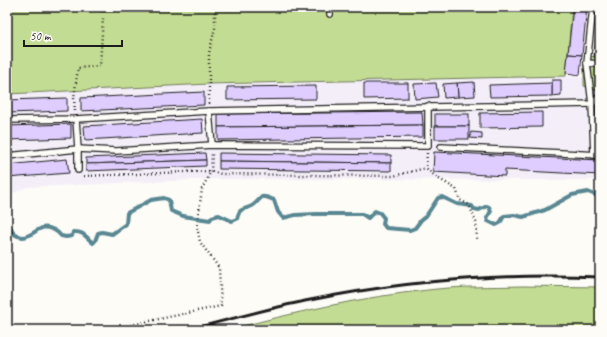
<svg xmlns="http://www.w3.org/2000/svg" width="607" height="337" font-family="Caveat,sans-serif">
<rect width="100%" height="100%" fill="#fdfcf7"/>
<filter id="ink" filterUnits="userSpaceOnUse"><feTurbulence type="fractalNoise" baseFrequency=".025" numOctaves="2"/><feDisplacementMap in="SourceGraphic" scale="8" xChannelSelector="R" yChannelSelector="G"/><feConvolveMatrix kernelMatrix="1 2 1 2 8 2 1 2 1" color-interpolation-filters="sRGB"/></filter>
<g filter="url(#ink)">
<path fill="#f4eef9" d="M566,76L600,80V180L217,179L26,187L7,196V94L209,84Z"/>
<g fill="#c3dc93" stroke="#707c58">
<path d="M7,7H572L566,76L209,84L7,94Z"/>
<path d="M590,56L600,58V88L594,90L584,86V64Z"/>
<path d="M600,105V149L596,148C592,134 592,117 600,105Z"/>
<path d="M522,286L600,287V330H227C293,313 360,297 428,290C459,286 491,287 522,286Z"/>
</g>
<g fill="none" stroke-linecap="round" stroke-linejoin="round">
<path stroke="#598792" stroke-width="4" d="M7,228H11L14,234C17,236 20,237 23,237C36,235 40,222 54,230C58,232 59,233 61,236L66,237L72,236L73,232C83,231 86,237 93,243L95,241L98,233L102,232L112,234L126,224L127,213L151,200L164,198L169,200L171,211L183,216L210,220L212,217L219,215L232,221L237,219C240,206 243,211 252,206C256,204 259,199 262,197C265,196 271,199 274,200L278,212L283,218L295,215L316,214H362L368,218L375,211L380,213L384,218L383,224L386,228L410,230L415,228L421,220L426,216L438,198L442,197L457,204L472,206L474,209L479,210L487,206L489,207L491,211L487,218L488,221L496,225L500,223L504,216L514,215L523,217L545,210L572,195L588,192L600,197"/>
</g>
<g fill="#dfcdff" stroke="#1c1c1c">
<path d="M573,7H587L582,55L568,54Z"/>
<path d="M600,7V57H594Z"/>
<path d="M568,54L582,55L580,75L566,73Z"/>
<path d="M552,80H561V95L552,96Z"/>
<path d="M474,82L475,96L458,97L457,83Z"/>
<path d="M364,83H408V98L364,99Z"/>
<path d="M436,83L438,97L415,99L414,84Z"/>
<path d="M457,83L458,97L444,98L443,84Z"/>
<path d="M552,83V96L490,97L489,85Z"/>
<path d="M316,86V99L227,100V87Z"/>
<path d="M204,92V105L81,111V98Z"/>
<path d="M67,98V111L7,113V100Z"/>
<path d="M422,112L423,125L218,127V114Z"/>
<path d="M542,112V127L480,128V113Z"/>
<rect x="435" y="114" width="34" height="12"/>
<path d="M202,119L203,133L85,140L84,126Z"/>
<path d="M71,124V138L7,140V126Z"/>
<path d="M423,125V137L218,140V127Z"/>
<rect x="435" y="126" width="34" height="13"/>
<path d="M471,132L482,133V139L470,138Z"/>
<path d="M434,152L600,160V175L505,170V176L433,172Z"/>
<path d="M205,153L206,160L86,164V158Z"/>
<path d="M219,153L391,155V163L219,161Z"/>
<path d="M67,159L69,173L7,178V165Z"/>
<path d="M206,160V166L86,171V164Z"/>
<path d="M219,161L391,163V171L219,169Z"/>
</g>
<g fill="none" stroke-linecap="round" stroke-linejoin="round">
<g stroke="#1c1c1c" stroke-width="8">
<g id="service">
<path d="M103,7V8"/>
<path d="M330,7V14"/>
<path d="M593,7L587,63L592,104L594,155"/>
<path d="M587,63L600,64"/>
<path d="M209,111L212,145"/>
<path d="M76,119L78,149V170"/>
<path d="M7,120L76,119L209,111L592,104L600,96"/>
<path d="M441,147L600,155"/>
<path d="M7,156L78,149L116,151L212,145L428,146V106"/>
</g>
</g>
<g stroke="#1c1c1c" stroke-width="2.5" stroke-dasharray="1 3" stroke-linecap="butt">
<path d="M209,104V53L215,28V7"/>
<path d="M75,111L74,98L78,68L100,66L103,17"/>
<path d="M427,153L426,168L436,177L456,189L460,200L469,205L476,222L477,240"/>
<path d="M84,176L211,171L221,174L393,176L426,168"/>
<path d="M107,330L221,306L219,268L200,242L197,226L202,189L211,171L212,154"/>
</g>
<use href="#service" stroke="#fdfcf7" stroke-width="5.5"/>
<path stroke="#1c1c1c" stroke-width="3" d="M188,330C227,320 266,309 305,301C402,281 501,273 600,277"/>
</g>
</g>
<rect width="607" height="337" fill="none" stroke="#fdfcf7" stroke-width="24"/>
<rect x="12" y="12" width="583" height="313" fill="none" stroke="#1c1c1c" stroke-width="1.5" filter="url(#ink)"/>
<path d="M24 40v6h98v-6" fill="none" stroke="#1c1c1c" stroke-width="2"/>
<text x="30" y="40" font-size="12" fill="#1c1c1c" stroke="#fdfcf7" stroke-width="3" paint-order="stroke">50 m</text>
</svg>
